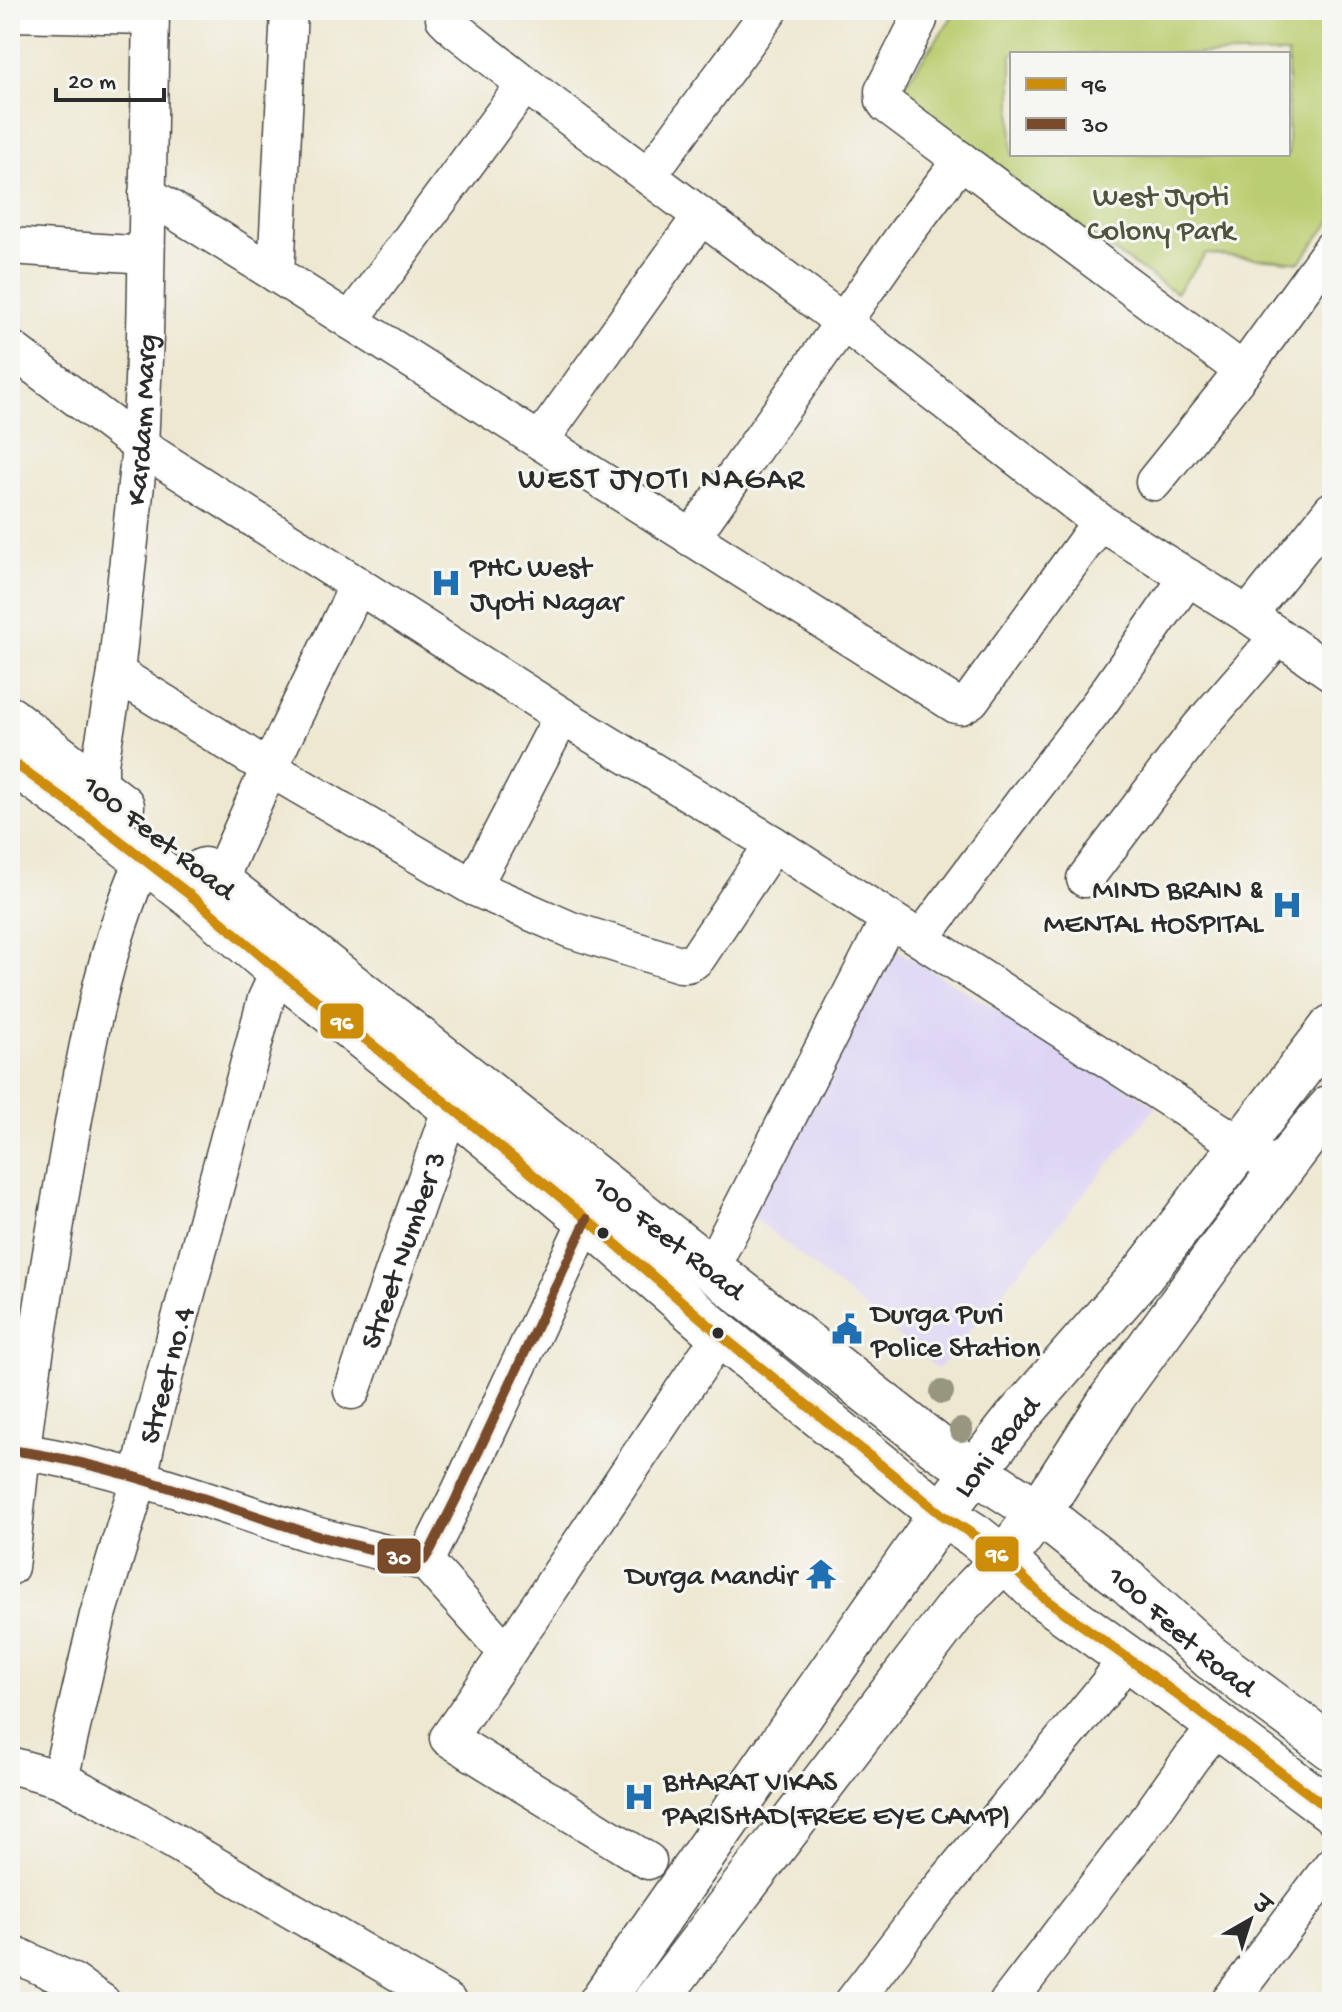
<svg xmlns="http://www.w3.org/2000/svg" width="1342" height="2012" font-family="'Gochi Hand','Playpen Sans Deva',sans-serif">
<rect width="100%" height="100%" fill="#f6f6f2"/>
<filter id="ink" filterUnits="userSpaceOnUse"><feTurbulence type="fractalNoise" baseFrequency=".0125" numOctaves="2"/><feDisplacementMap in="SourceGraphic" scale="16" xChannelSelector="R" yChannelSelector="G"/><feConvolveMatrix kernelMatrix="1 2 1 2 8 2 1 2 1" color-interpolation-filters="sRGB"/></filter>
<filter id="wash" filterUnits="userSpaceOnUse"><feTurbulence type="fractalNoise" baseFrequency=".006" numOctaves="4" result="noise"/><feDisplacementMap in="SourceGraphic" scale="32" xChannelSelector="R" yChannelSelector="G"/><feGaussianBlur stdDeviation="1.8" result="paint"/><feColorMatrix in="noise" values="0 0 0 0 0 0 0 0 0 0 0 0 0 0 0 0 0 1.4 0 .05"/><feComposite in="paint" operator="in"/></filter>
<g filter="url(#wash)">
<rect width="100%" height="100%" fill="#eee8d1"/>
<path fill="#ded5f5" d="M892,947L1157,1106L938,1369L745,1210Z"/>
<path fill="#bbcd71" stroke="#737c4e" stroke-width="2" fill-rule="evenodd" d="M942,10H1323L1332,20V220L1300,262L1206,254L1176,293L892,103L952,17ZM1012,54H1288V154H1012Z"/>
</g>
<g filter="url(#ink)">
<g fill="none" stroke-linecap="round" stroke-linejoin="round">
<g stroke="#484744" stroke-width="39">
<g id="minor">
<path d="M443,10L444,18L455,29L525,84L843,322L1100,522L1248,615L1332,673"/>
<path d="M919,10V20L883,91L884,101L887,105L1243,371"/>
<path d="M10,13L151,16"/>
<path d="M648,176L770,10"/>
<path d="M147,194L276,274L956,705L961,706L971,700L1100,522"/>
<path d="M10,246L146,255"/>
<path d="M276,274L289,10"/>
<path d="M350,321L525,84"/>
<path d="M10,348L140,446L562,716L773,844L1264,1160"/>
<path d="M540,441L701,216"/>
<path d="M1154,482L1243,371L1332,248"/>
<path d="M691,538L908,230L961,160"/>
<path d="M1248,615L1332,510"/>
<path d="M116,673L269,768L473,887L571,930L680,964C688,965 692,963 698,957L773,844"/>
<path id="s1" d="M100,809V763L116,673L140,446L145,336L151,10"/>
<path d="M1085,879L1199,728L1278,637"/>
<path d="M219,881L269,768L358,585"/>
<path d="M473,887L562,716"/>
<path d="M921,939L1024,801L1099,704L1188,577"/>
<path d="M711,1268L889,919"/>
<path id="s2" d="M352,1391L451,1107"/>
<path d="M10,1450C111,1463 208,1501 305,1532C342,1543 380,1551 418,1561L424,1560L431,1549L459,1493L587,1219"/>
<path d="M424,1560L507,1653"/>
<path d="M10,1567C16,1515 20,1462 27,1410C38,1328 52,1246 66,1164C84,1061 101,956 144,859"/>
<path d="M10,1765L60,1779L119,1809L448,2002"/>
<path id="s3" d="M60,1779L98,1615L139,1479L147,1441L266,999L279,971"/>
<path d="M648,1861L448,1738L507,1653L706,1356"/>
<path d="M10,1952L73,1982L102,2002"/>
<path d="M853,2002L932,1899L1107,1686L1126,1658"/>
<path d="M1008,2002L1150,1816L1192,1757L1218,1726"/>
<path d="M1229,2002L1332,1865"/>
</g>
</g>
<g stroke="#484744" stroke-width="47">
<g id="major">
<path d="M10,719L122,806"/>
<path d="M10,760L101,826L190,895L279,971L451,1107L587,1219L718,1333L941,1514L974,1535L1004,1559L1043,1597L1140,1667L1332,1811"/>
<path id="s4" d="M204,870L939,1448L1039,1512L1129,1583L1211,1658L1332,1748"/>
</g>
</g>
<g stroke="#484744" stroke-width="47">
<g id="highway">
<path id="s5" d="M601,2002L941,1514L1015,1420L1143,1274L1332,1027"/>
<path d="M655,2002L960,1604L1004,1559L1039,1512L1112,1398L1222,1247L1310,1131L1332,1106"/>
</g>
</g>
<use href="#minor" stroke="#fff" stroke-width="36"/>
<use href="#major" stroke="#fff" stroke-width="44"/>
<use href="#highway" stroke="#fff" stroke-width="44"/>
<g stroke="#f6f6f2" stroke-width="16">
<path id="bus-1" d="M10,760L101,826L190,895L279,971L451,1107L587,1219L718,1333L941,1514L974,1535L1004,1559L1043,1597L1140,1667L1332,1811"/>
</g>
<g stroke="#f6f6f2" stroke-width="16">
<path id="bus-2" d="M10,1450C111,1463 208,1501 305,1532C342,1543 380,1551 418,1561L424,1560L431,1549L459,1493L587,1219"/>
</g>
<use href="#bus-1" stroke="#ce8d09" stroke-width="10"/>
<use href="#bus-2" stroke="#7a4b2a" stroke-width="10"/>
</g>
<g fill="#97977f">
<circle cx="942" cy="1392" r="12"/>
<circle cx="961" cy="1430" r="12"/>
</g>
</g>
<defs>
<g id="hospital-bare" transform="scale(2.4)"><path d="M-5-5h3v3.5h4V-5h3V5h-3V1.5h-4V5h-3Z" fill="#1f6fb2" stroke="#f6f6f2" stroke-width="2.5" paint-order="stroke"/></g>
<g id="civic-bare" transform="scale(2.4)"><path d="M-.6-6.5H3V-4.5H.6V-3L4-1V1h2V6H-6V1h2V-1L-.6-3ZM-1.2 2.5V6h2.4V2.5Z" fill="#1f6fb2" stroke="#f6f6f2" stroke-width="2.5" paint-order="stroke"/></g>
<g id="temple-bare" transform="scale(2.4)"><path d="M0-6L5-2H3V0L6.5 2.5H4V6H1.5V3h-3V6H-4V2.5H-6.5L-3 0V-2H-5Z" fill="#1f6fb2" stroke="#f6f6f2" stroke-width="2.5" paint-order="stroke"/></g>
</defs>
<g fill-rule="evenodd">
<use href="#hospital-bare" x="446" y="583"/>
<use href="#hospital-bare" x="1287" y="905"/>
<use href="#civic-bare" x="847" y="1329"/>
<use href="#temple-bare" x="821" y="1574"/>
<use href="#hospital-bare" x="639" y="1797"/>
</g>
<g fill="#2b2b2b" stroke="#f6f6f2" stroke-width="3">
<circle cx="603" cy="1233" r="7"/>
<circle cx="718" cy="1333" r="7"/>
</g>
<g text-anchor="middle" stroke-width="6" stroke-linejoin="round" paint-order="stroke">
<g font-size="30" fill="#4f543c" stroke="#f6f6f2">
<text x="1161" y="205">West Jyoti<tspan x="1161" dy="34">Colony Park</tspan></text>
</g>
<g font-size="30" fill="#2b2b2b" stroke="#f6f6f2">
<text dy="10" stroke="none"><textPath href="#s1" startOffset="392">Kardam Marg</textPath></text>
<text transform="translate(160 836) rotate(38)" y="10">100 Feet Road</text>
<text dy="10" stroke="none"><textPath href="#s4" startOffset="592">100 Feet Road</textPath></text>
<text dy="10" stroke="none"><textPath href="#s2" startOffset="150">Street Number 3</textPath></text>
<text dy="10" stroke="none"><textPath href="#s3" startOffset="418">Street no.4</textPath></text>
<text dy="10" stroke="none"><textPath href="#s5" startOffset="682">Loni Road</textPath></text>
<text dy="10" stroke="none"><textPath href="#s4" startOffset="1240">100 Feet Road</textPath></text>
</g>
<g font-size="30" fill="#2b2b2b" stroke="#f6f6f2" text-anchor="start">
<text x="470" y="576">PHC West<tspan x="470" dy="34">Jyoti Nagar</tspan></text>
<text x="1263" y="898" text-anchor="end">MIND BRAIN &amp;<tspan x="1263" dy="34">MENTAL HOSPITAL</tspan></text>
<text x="871" y="1322">Durga Puri<tspan x="871" dy="34">Police Station</tspan></text>
<text x="797" y="1584" text-anchor="end">Durga Mandir</text>
<text x="663" y="1790">BHARAT VIKAS<tspan x="663" dy="34">PARISHAD(FREE EYE CAMP)</tspan></text>
</g>
<g font-size="32" letter-spacing="2" fill="#2b2b2b" stroke="#f6f6f2">
<text x="662" y="487">WEST JYOTI NAGAR</text>
</g>
</g>
<g stroke="#f6f6f2" stroke-width="3">
<rect x="319" y="1002" width="46" height="38" rx="8" fill="#ce8d09"/>
<rect x="974" y="1535" width="46" height="38" rx="8" fill="#ce8d09"/>
<rect x="376" y="1537" width="46" height="38" rx="8" fill="#7a4b2a"/>
</g>
<g font-size="22" text-anchor="middle" font-weight="bold" fill="#fff">
<text x="342" y="1029">96</text>
<text x="997" y="1561">96</text>
<text x="399" y="1564">30</text>
</g>
<rect width="1342" height="2012" fill="none" stroke="#f6f6f2" stroke-width="40"/>
<rect x="1010" y="52" width="280" height="104" fill="#f6f6f2" stroke="#a5a5a2" stroke-width="2"/>
<rect x="1026" y="78" width="40" height="12" fill="#ce8d09" stroke="#a5a5a2" stroke-width="2"/>
<text x="1082" y="92" font-size="24" fill="#2b2b2b">96</text>
<rect x="1026" y="118" width="40" height="12" fill="#7a4b2a" stroke="#a5a5a2" stroke-width="2"/>
<text x="1082" y="132" font-size="24" fill="#2b2b2b">30</text>
<g transform="translate(1250 1920) rotate(39)" stroke="#f6f6f2" stroke-width="6" paint-order="stroke">
<path d="M0-6L14 30L0 20L-14 30Z" fill="#2b2b2b"/>
<text y="-12" font-size="22" font-weight="bold" text-anchor="middle" fill="#2b2b2b">उ</text>
</g>
<path d="M56 88v12h108v-12" fill="none" stroke="#2b2b2b" stroke-width="4"/>
<text x="68" y="88" font-size="24" fill="#2b2b2b" stroke="#f6f6f2" stroke-width="6" paint-order="stroke">20 m</text>
</svg>
